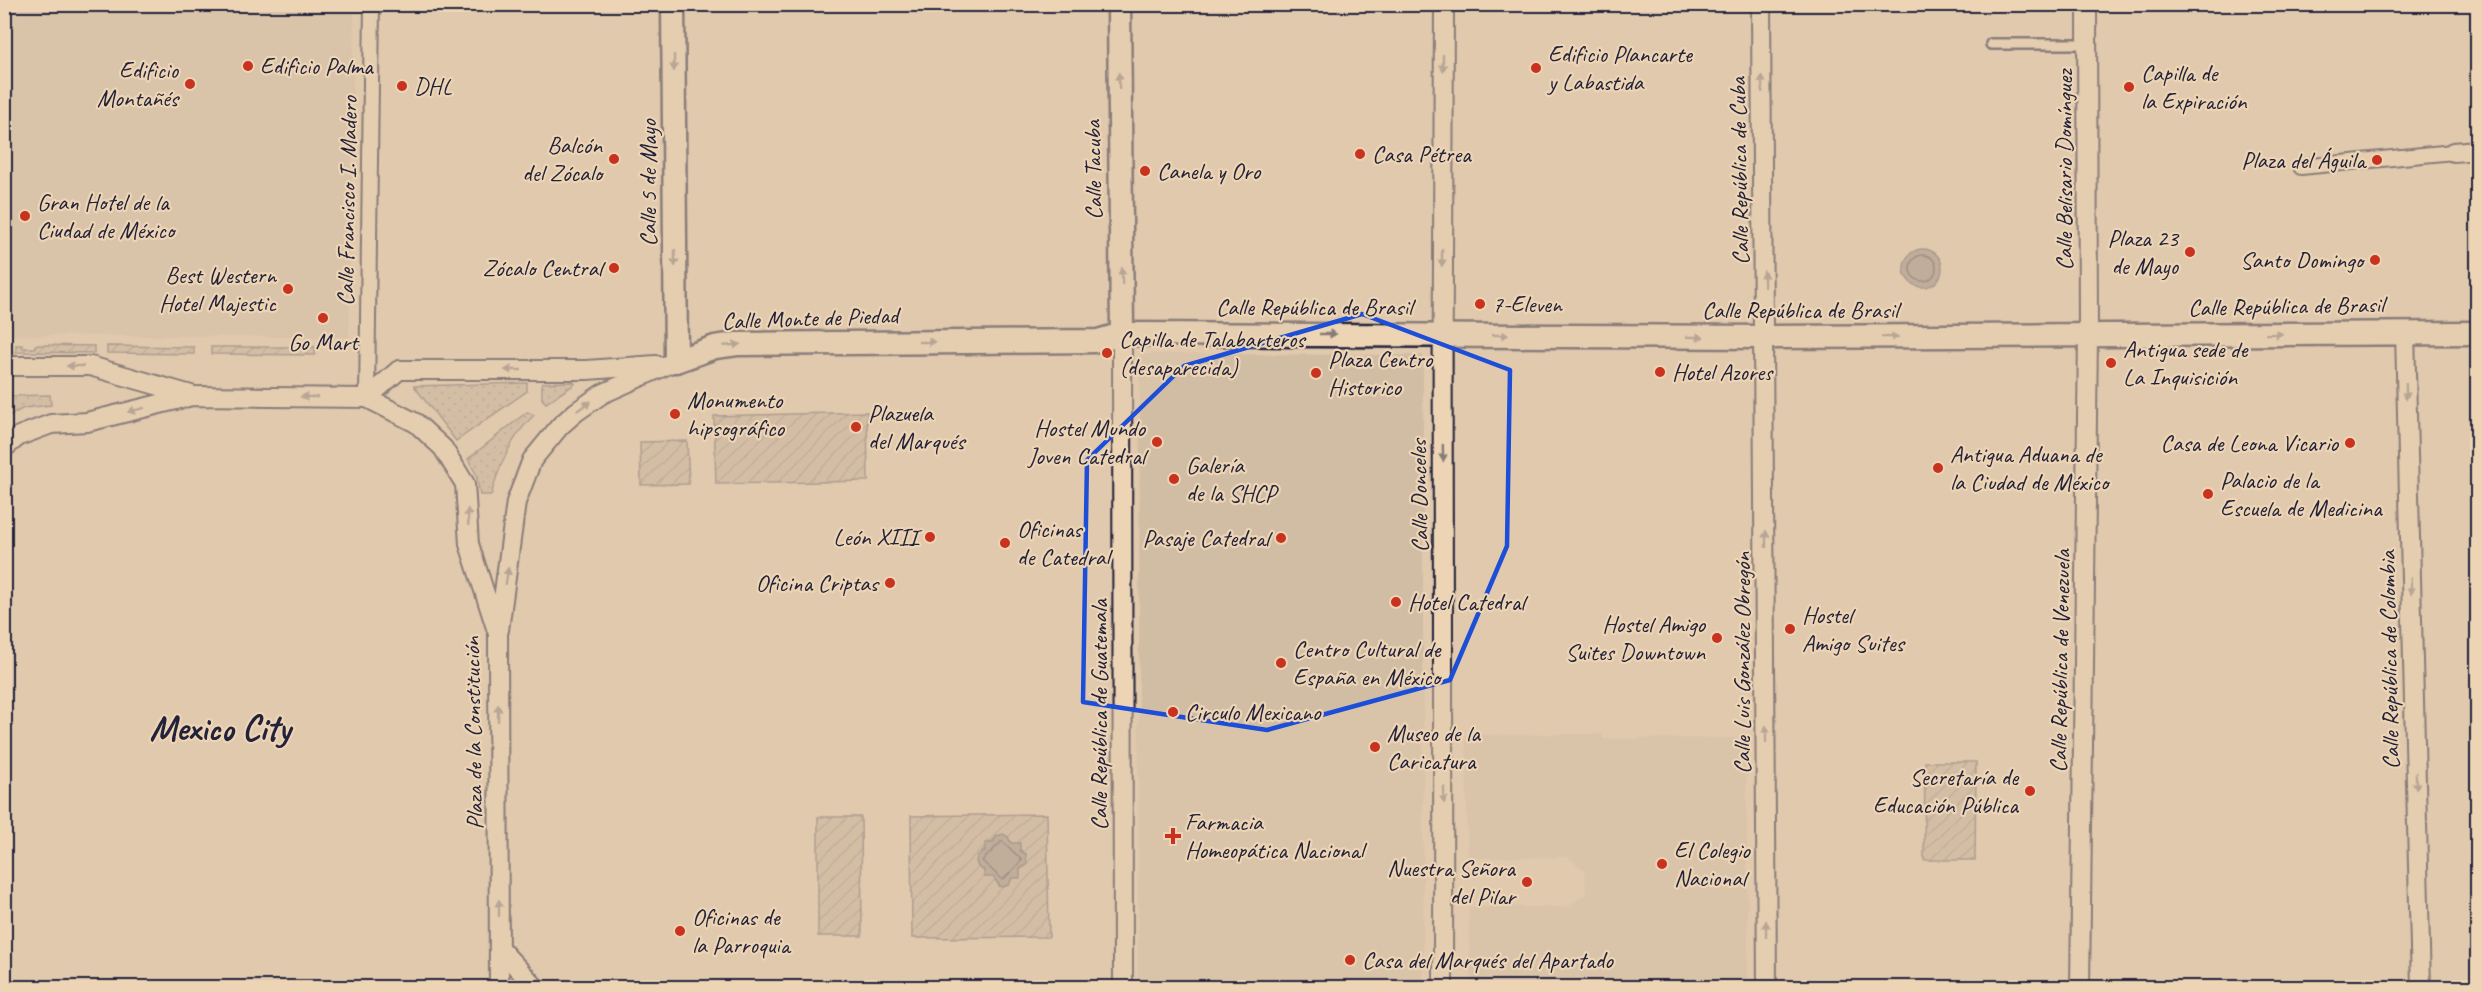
<svg xmlns="http://www.w3.org/2000/svg" width="2482" height="992" font-family="Caveat,sans-serif">
<defs>
<pattern id="grass-dots" width="8" height="8" patternUnits="userSpaceOnUse" patternTransform="scale(1.5)"><rect width="8" height="8" fill="#c4b09c"/><path d="M2 2h.1M6 6h.1" fill="none" stroke="#9f8f80" stroke-width="1.8" stroke-linecap="round"/></pattern>
<pattern id="garden-furrows" width="10" height="10" patternUnits="userSpaceOnUse" patternTransform="scale(1.5)"><rect width="10" height="10" fill="#c4b09c"/><path d="M-1 1l2-2M0 10L10 0M9 11l2-2" fill="none" stroke="#9f8f80"/></pattern>
</defs>
<rect width="100%" height="100%" fill="#e0c9ad"/>
<filter id="ink" filterUnits="userSpaceOnUse"><feTurbulence type="fractalNoise" baseFrequency=".0167" numOctaves="2"/><feDisplacementMap in="SourceGraphic" scale="12" xChannelSelector="R" yChannelSelector="G"/><feConvolveMatrix kernelMatrix="1 2 1 2 8 2 1 2 1" color-interpolation-filters="sRGB"/></filter>
<g filter="url(#ink)">
<g fill="#d1bca4">
<path d="M5,4L354,5L349,337L5,335Z"/>
<path d="M1140,354L1423,355V987H1138Z"/>
<path d="M1603,734V739L1746,738L1748,987H1470L1469,907H1568L1586,894L1585,870L1567,857L1468,858L1466,735Z"/>
</g>
<g fill="url(#grass-dots)" stroke="#73696c" stroke-width="1.5">
<path d="M574,382L575,384L546,403L542,399V383Z"/>
<path d="M527,383V391L456,441L414,386Z"/>
<path d="M50,395L51,405L24,408L5,418V396Z"/>
<path d="M527,412L534,415C511,437 499,465 491,495H480L476,474L468,459Z"/>
</g>
<g fill="url(#garden-furrows)" stroke="#73696c" stroke-width="1.5" fill-rule="evenodd">
<path d="M16,345H22L23,348H35V345L94,346V353L16,352Z"/>
<path d="M107,346L194,347V354L107,353Z"/>
<path d="M211,347H294V350H304L305,347H315V355L211,354Z"/>
<path d="M867,412L868,481L716,484L714,416Z"/>
<path d="M687,441L689,484L641,485L640,442Z"/>
<path d="M1925,762H1976L1975,860H1924Z"/>
<path d="M1047,814L1049,937L912,938L911,816ZM998,835L1008,837L1011,843L1026,854L1020,869L1004,887L999,886L994,877L980,868L982,852Z"/>
<path d="M818,817H861L862,936H818Z"/>
</g>
<g fill="#9a8c83" stroke="#6a6266" stroke-width="1.5">
<circle cx="1923" cy="268" r="19"/>
<path d="M1003,834L1008,837L1011,843H1020V851L1026,854L1027,865L1020,869V878H1012L1009,885L1001,887L993,877H984V870C977,868 974,862 978,855L985,852V843H993L996,837Z"/>
</g>
<g fill="none" stroke-linecap="round" stroke-linejoin="round">
<g stroke="#524c58" stroke-width="1.5">
<circle cx="1923" cy="268" r="13"/>
<path d="M1002,841L1022,860L1003,880L982,861Z"/>
</g>
<g stroke="#22223b" stroke-width="14">
<path id="service" d="M1991,44H2087"/>
</g>
<g stroke="#22223b" stroke-width="18">
<g id="pedestrian">
<path d="M2301,167L2453,152"/>
<path d="M367,398L372,4"/>
</g>
</g>
<g stroke="#22223b" stroke-width="22">
<g id="minor">
<path d="M1761,4L1767,988"/>
<path d="M2453,152L2478,150"/>
<path d="M2405,332L2421,988"/>
<path d="M1122,334L1123,988"/>
<path d="M4,366H90L191,395"/>
<path d="M367,398L399,370H587L656,365"/>
<path d="M4,448L19,436L51,424L87,422L192,396L367,398L416,423L443,448L465,484L469,544L498,634L499,988"/>
<path d="M499,630L516,502L532,460L560,426L576,412L602,394L676,361"/>
<path d="M499,948L536,988"/>
<path d="M1443,988C1444,660 1441,332 1444,4"/>
<path d="M2080,988L2088,336L2087,4"/>
</g>
</g>
<g stroke="#22223b" stroke-width="27">
<g id="tertiary">
<path d="M673,4L676,361L715,347L737,344L1098,341L1122,334L1765,337L2478,333"/>
<path d="M1119,4L1122,334"/>
</g>
</g>
<use href="#service" stroke="#ecd4b4" stroke-width="9"/>
<use href="#pedestrian" stroke="#ecd4b4" stroke-width="14"/>
<use href="#minor" stroke="#ecd4b4" stroke-width="18"/>
<use href="#tertiary" stroke="#ecd4b4" stroke-width="22"/>
</g>
<defs><path id="oneway-solid" d="M-6-.8H1V-3.2L6.5 0L1 3.2V.8H-6Z" transform="scale(1.5)"/></defs>
<g fill="#877b78">
<use href="#oneway-solid" transform="translate(674 63) rotate(90)"/>
<use href="#oneway-solid" transform="translate(1443 63) rotate(90)"/>
<use href="#oneway-solid" transform="translate(1119 81) rotate(-91)"/>
<use href="#oneway-solid" transform="translate(1762 84) rotate(-91)"/>
<use href="#oneway-solid" transform="translate(675 258) rotate(90)"/>
<use href="#oneway-solid" transform="translate(1442 258) rotate(90)"/>
<use href="#oneway-solid" transform="translate(1122 276) rotate(-91)"/>
<use href="#oneway-solid" transform="translate(1764 279) rotate(-91)"/>
<use href="#oneway-solid" transform="translate(1328 334)"/>
<use href="#oneway-solid" transform="translate(2274 334) rotate(-1)"/>
<use href="#oneway-solid" transform="translate(1500 335) rotate(1)"/>
<use href="#oneway-solid" transform="translate(1695 337) rotate(1)"/>
<use href="#oneway-solid" transform="translate(1890 337)"/>
<use href="#oneway-solid" transform="translate(927 342)"/>
<use href="#oneway-solid" transform="translate(732 345) rotate(-6)"/>
<use href="#oneway-solid" transform="translate(75 366) rotate(-180)"/>
<use href="#oneway-solid" transform="translate(513 370) rotate(-180)"/>
<use href="#oneway-solid" transform="translate(2406 391) rotate(89)"/>
<use href="#oneway-solid" transform="translate(309 397) rotate(-179)"/>
<use href="#oneway-solid" transform="translate(584 406) rotate(-34)"/>
<use href="#oneway-solid" transform="translate(136 410) rotate(166)"/>
<use href="#oneway-solid" transform="translate(1443 453) rotate(89)"/>
<use href="#oneway-solid" transform="translate(468 517) rotate(-92)"/>
<use href="#oneway-solid" transform="translate(1766 539) rotate(-90)"/>
<use href="#oneway-solid" transform="translate(507 576) rotate(-81)"/>
<use href="#oneway-solid" transform="translate(2411 586) rotate(89)"/>
<use href="#oneway-solid" transform="translate(498 713) rotate(-90)"/>
<use href="#oneway-solid" transform="translate(1766 734) rotate(-90)"/>
<use href="#oneway-solid" transform="translate(2416 781) rotate(89)"/>
<use href="#oneway-solid" transform="translate(1444 795) rotate(90)"/>
<use href="#oneway-solid" transform="translate(499 908) rotate(-90)"/>
<use href="#oneway-solid" transform="translate(1766 929) rotate(-90)"/>
</g>
</g>
<path d="M0 0H2482V992H0ZM1362,314L1510,370L1507,546L1450,680L1267,730L1083,702L1087,460L1184,366Z" fill="#e0c9ad" fill-opacity=".55" fill-rule="evenodd"/>
<path fill="none" stroke="#1d4ed8" stroke-width="4.5" stroke-linejoin="round" d="M1362,314L1510,370L1507,546L1450,680L1267,730L1083,702L1087,460L1184,366Z"/>
<g fill="#c8321e" stroke="#ecd4b4" stroke-width="2">
<circle cx="248" cy="66" r="6"/>
<circle cx="1536" cy="68" r="6"/>
<circle cx="190" cy="84" r="6"/>
<circle cx="402" cy="86" r="6"/>
<circle cx="2129" cy="87" r="6"/>
<circle cx="1360" cy="154" r="6"/>
<circle cx="614" cy="159" r="6"/>
<circle cx="2377" cy="160" r="6"/>
<circle cx="1145" cy="171" r="6"/>
<circle cx="25" cy="216" r="6"/>
<circle cx="2190" cy="252" r="6"/>
<circle cx="2375" cy="260" r="6"/>
<circle cx="614" cy="268" r="6"/>
<circle cx="288" cy="289" r="6"/>
<circle cx="1480" cy="304" r="6"/>
<circle cx="323" cy="318" r="6"/>
<circle cx="1107" cy="353" r="6"/>
<circle cx="2111" cy="363" r="6"/>
<circle cx="1660" cy="372" r="6"/>
<circle cx="1316" cy="373" r="6"/>
<circle cx="675" cy="414" r="6"/>
<circle cx="856" cy="427" r="6"/>
<circle cx="1157" cy="442" r="6"/>
<circle cx="2350" cy="443" r="6"/>
<circle cx="1938" cy="468" r="6"/>
<circle cx="1174" cy="479" r="6"/>
<circle cx="2208" cy="494" r="6"/>
<circle cx="930" cy="537" r="6"/>
<circle cx="1281" cy="538" r="6"/>
<circle cx="1005" cy="543" r="6"/>
<circle cx="890" cy="583" r="6"/>
<circle cx="1396" cy="602" r="6"/>
<circle cx="1790" cy="629" r="6"/>
<circle cx="1717" cy="638" r="6"/>
<circle cx="1281" cy="663" r="6"/>
<circle cx="1173" cy="712" r="6"/>
<circle cx="1375" cy="747" r="6"/>
<circle cx="2030" cy="791" r="6"/>
<path d="M1170 827h6v6h6v6h-6v6h-6v-6h-6v-6h6z"/>
<circle cx="1662" cy="864" r="6"/>
<circle cx="1527" cy="882" r="6"/>
<circle cx="680" cy="931" r="6"/>
<circle cx="1350" cy="960" r="6"/>
</g>
<g text-anchor="middle" stroke-width="4.5" stroke-linejoin="round" paint-order="stroke">
<g font-size="24" fill="#22223b" stroke="#ecd4b4" text-anchor="start">
<text x="1548" y="62">Edificio Plancarte<tspan x="1548" dy="28">y Labastida</tspan></text>
<text x="260" y="74">Edificio Palma</text>
<text x="178" y="78" text-anchor="end">Edificio<tspan x="178" dy="28">Montañés</tspan></text>
<text x="2141" y="81">Capilla de<tspan x="2141" dy="28">la Expiración</tspan></text>
<text x="414" y="94">DHL</text>
<text x="602" y="153" text-anchor="end">Balcón<tspan x="602" dy="28">del Zócalo</tspan></text>
<text x="1372" y="162">Casa Pétrea</text>
<text x="2365" y="168" text-anchor="end">Plaza del Águila</text>
<text x="1157" y="179">Canela y Oro</text>
<text x="37" y="210">Gran Hotel de la<tspan x="37" dy="28">Ciudad de México</tspan></text>
<text x="2178" y="246" text-anchor="end">Plaza 23<tspan x="2178" dy="28">de Mayo</tspan></text>
<text x="2363" y="268" text-anchor="end">Santo Domingo</text>
<text x="602" y="276" text-anchor="end">Zócalo Central</text>
<text x="276" y="283" text-anchor="end">Best Western<tspan x="276" dy="28">Hotel Majestic</tspan></text>
<text x="1492" y="312">7-Eleven</text>
<text x="1119" y="347">Capilla de Talabarteros<tspan x="1119" dy="28">(desaparecida)</tspan></text>
<text x="323" y="350" text-anchor="middle">Go Mart</text>
<text x="2123" y="357">Antigua sede de<tspan x="2123" dy="28">La Inquisición</tspan></text>
<text x="1328" y="367">Plaza Centro<tspan x="1328" dy="28">Historico</tspan></text>
<text x="1672" y="380">Hotel Azores</text>
<text x="687" y="408">Monumento<tspan x="687" dy="28">hipsográfico</tspan></text>
<text x="868" y="421">Plazuela<tspan x="868" dy="28">del Marqués</tspan></text>
<text x="1145" y="436" text-anchor="end">Hostel Mundo<tspan x="1145" dy="28">Joven Catedral</tspan></text>
<text x="2338" y="451" text-anchor="end">Casa de Leona Vicario</text>
<text x="1950" y="462">Antigua Aduana de<tspan x="1950" dy="28">la Ciudad de México</tspan></text>
<text x="1186" y="473">Galería<tspan x="1186" dy="28">de la SHCP</tspan></text>
<text x="2220" y="488">Palacio de la<tspan x="2220" dy="28">Escuela de Medicina</tspan></text>
<text x="1017" y="537">Oficinas<tspan x="1017" dy="28">de Catedral</tspan></text>
<text x="918" y="545" text-anchor="end">León XIII</text>
<text x="1269" y="546" text-anchor="end">Pasaje Catedral</text>
<text x="878" y="591" text-anchor="end">Oficina Criptas</text>
<text x="1408" y="610">Hotel Catedral</text>
<text x="1802" y="623">Hostel<tspan x="1802" dy="28">Amigo Suites</tspan></text>
<text x="1705" y="632" text-anchor="end">Hostel Amigo<tspan x="1705" dy="28">Suites Downtown</tspan></text>
<text x="1293" y="657">Centro Cultural de<tspan x="1293" dy="28">España en México</tspan></text>
<text x="1185" y="720">Circulo Mexicano</text>
<text x="1387" y="741">Museo de la<tspan x="1387" dy="28">Caricatura</tspan></text>
<text x="2018" y="785" text-anchor="end">Secretaría de<tspan x="2018" dy="28">Educación Pública</tspan></text>
<text x="1185" y="830">Farmacia<tspan x="1185" dy="28">Homeopática Nacional</tspan></text>
<text x="1674" y="858">El Colegio<tspan x="1674" dy="28">Nacional</tspan></text>
<text x="1515" y="876" text-anchor="end">Nuestra Señora<tspan x="1515" dy="28">del Pilar</tspan></text>
<text x="692" y="925">Oficinas de<tspan x="692" dy="28">la Parroquia</tspan></text>
<text x="1362" y="968">Casa del Marqués del Apartado</text>
</g>
<g font-size="24" fill="#22223b" stroke="#ecd4b4">
<text transform="translate(1093 170) rotate(-91)" y="8">Calle Tacuba</text>
<text transform="translate(2064 170) rotate(-90)" y="8">Calle Belisario Domínguez</text>
<text transform="translate(1739 171) rotate(-91)" y="8">Calle República de Cuba</text>
<text transform="translate(648 183) rotate(-90)" y="8">Calle 5 de Mayo</text>
<text transform="translate(347 201) rotate(-89)" y="8">Calle Francisco I. Madero</text>
<text transform="translate(2286 306) rotate(-1)" y="8">Calle República de Brasil</text>
<text x="1314" y="315">Calle República de Brasil</text>
<text x="1800" y="318">Calle República de Brasil</text>
<text transform="translate(810 318) rotate(-2)" y="8">Calle Monte de Piedad</text>
<text transform="translate(1419 496) rotate(-91)" y="8">Calle Donceles</text>
<text transform="translate(2389 660) rotate(-91)" y="8">Calle República de Colombia</text>
<text transform="translate(2060 661) rotate(-89)" y="8">Calle República de Venezuela</text>
<text transform="translate(1742 663) rotate(-90)" y="8">Calle Luis González Obregón</text>
<text transform="translate(1099 715) rotate(-90)" y="8">Calle República de Guatemala</text>
<text transform="translate(473 733) rotate(-91)" y="8">Plaza de la Constitución</text>
</g>
<g font-size="36" font-weight="bold" fill="#22223b" stroke="#ecd4b4">
<text x="220" y="740">Mexico City</text>
</g>
</g>
<rect width="2482" height="992" fill="none" stroke="#ecd4b4" stroke-width="24"/>
<rect x="12" y="12" width="2458" height="968" fill="none" stroke="#22223b" stroke-width="2" filter="url(#ink)"/>
</svg>
